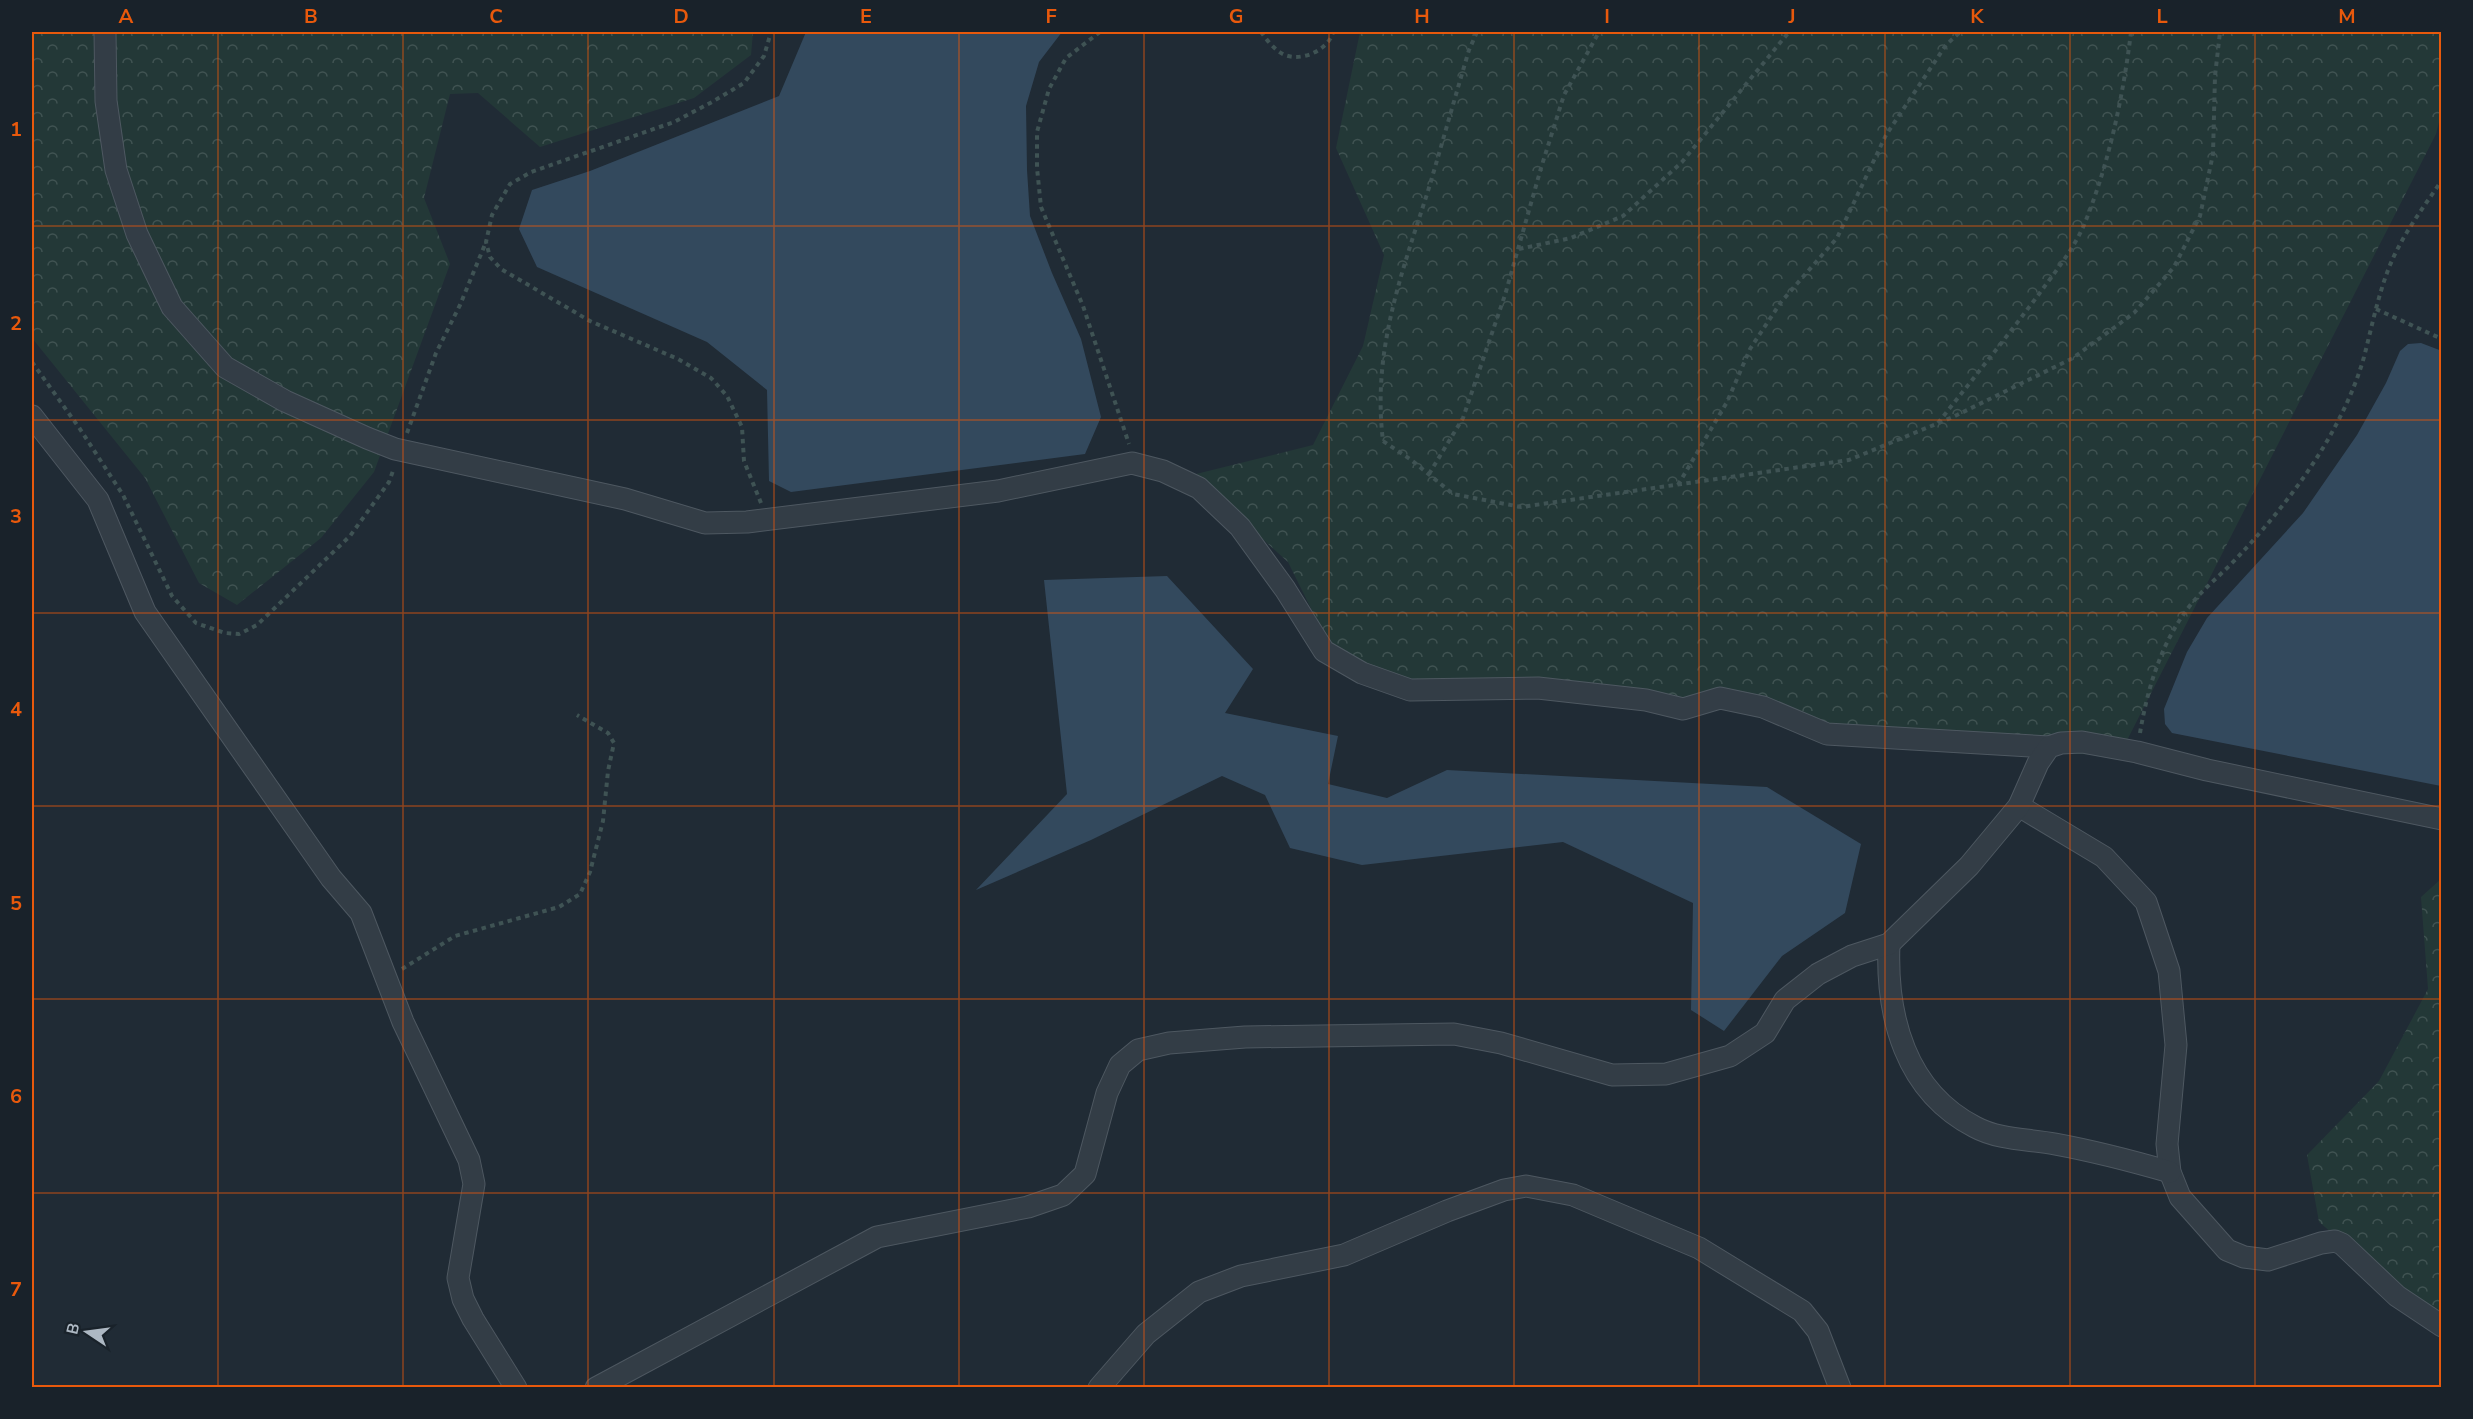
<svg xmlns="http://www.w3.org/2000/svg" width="2473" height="1419" font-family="'Nunito Sans',sans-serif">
<defs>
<pattern id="forest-crowns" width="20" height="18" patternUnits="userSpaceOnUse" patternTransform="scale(1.5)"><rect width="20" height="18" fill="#233837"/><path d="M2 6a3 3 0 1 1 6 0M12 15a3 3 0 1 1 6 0" fill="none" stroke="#405352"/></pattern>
</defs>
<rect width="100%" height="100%" fill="#202b35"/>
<g fill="url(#forest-crowns)">
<path d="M32,32H753L751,55L694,98L540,147L478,93L450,94L424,198L450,264L374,472L321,538L237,605L199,583L145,478L32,338Z"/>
<path d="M1360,32H2441V114L2436,134L2119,756L1985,749L1558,679L1439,682L1342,671L1288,562L1192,475L1313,445L1363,346L1384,255L1336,148Z"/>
<path d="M2441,879V1325L2319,1222L2307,1155L2379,1081L2428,989L2421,897Z"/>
</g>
<g fill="#33495d">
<path d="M806,32H1062L1039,62L1026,106L1027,170L1030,216L1052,273L1081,339L1101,417L1085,454L791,492L769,481L767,390L707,342L537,267L519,229L532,190L590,171L779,96Z"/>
<path d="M2421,343L2442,351L2441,786L2172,733L2165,724L2164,709L2187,652L2207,618L2303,513L2357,435L2386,383L2400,351L2408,344Z"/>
<path d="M1167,576L1253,669L1225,713L1338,736L1328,784L1387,798L1447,770L1767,787L1861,844L1845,913L1782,956L1724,1031L1691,1010L1693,903L1563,842L1362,865L1290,848L1265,795L1222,776L1091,840L976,890L1067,794L1044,580Z"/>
</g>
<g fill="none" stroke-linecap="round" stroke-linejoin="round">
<g stroke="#4e5861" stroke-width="23">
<g id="street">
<path d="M105,32L106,101L116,170L137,234L172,307L225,367L285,401L367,438L395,449L625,499L705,523L747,522L998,491L1132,463L1163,471L1199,488L1240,527L1285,589L1324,651L1362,673L1410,690L1538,688L1646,700L1683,709L1720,698L1763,707L1827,734L2049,747"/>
<path d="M32,416L98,500L145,612L331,878L361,913L403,1022L469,1160L474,1184L458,1278L463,1299L473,1319L516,1388"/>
<path d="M2019,806L2104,857L2146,902L2169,971L2176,1045L2167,1144L2170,1172L2180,1197L2227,1250L2244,1257L2268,1260L2321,1243L2335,1241L2342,1244L2397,1296L2442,1326"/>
<path d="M1889,944C1886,1016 1905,1091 1975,1127C1999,1140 2029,1139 2055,1144C2093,1151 2132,1161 2170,1172"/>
<path d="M596,1388L877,1237L1028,1207L1063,1195L1085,1174L1107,1093L1120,1065L1138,1050L1169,1043L1245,1037L1454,1034L1501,1043L1612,1075L1666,1074L1730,1056L1765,1033L1785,1000L1818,974L1852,956L1889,944L1969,866L2019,806L2038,763L2049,747L2061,743L2082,742L2137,752L2207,770L2442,819"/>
<path d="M1099,1388L1146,1334L1199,1292L1241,1276L1344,1255L1447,1211L1504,1190L1526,1186L1573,1195L1699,1248L1802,1311L1818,1331L1840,1388"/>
</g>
</g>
<g stroke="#3f5354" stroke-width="4" stroke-dasharray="4.5 4.5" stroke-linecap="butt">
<path d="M1100,32L1066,58L1049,89L1037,132V168L1041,207L1083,306L1129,444"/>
<path d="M1261,32C1267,40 1275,51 1285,55C1303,62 1329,49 1333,32"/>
<path d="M1477,32L1469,50C1455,97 1442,144 1428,191C1401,275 1372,352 1383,441L1410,459L1453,494L1521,507L1849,460L1953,417L2073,358L2134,313L2174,267L2200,216L2213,154L2215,76L2220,32"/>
<path d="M1519,249L1571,238L1623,216L1682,162L1789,32"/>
<path d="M2376,309L2442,339"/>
<path d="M32,362L80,429L123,495L172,596L196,623L225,633L239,634L257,625L350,536L389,482L394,468"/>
<path d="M1938,423C1972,380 2006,338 2039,294C2055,272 2073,250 2084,225C2109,164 2123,97 2131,32"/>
<path d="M407,433L436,353L460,305L486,242"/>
<path d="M1429,474L1463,418L1505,295L1541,168L1564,95L1599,32"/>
<path d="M1678,485L1727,402L1750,349L1781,302L1837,238L1886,135L1946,45L1960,32"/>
<path d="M761,503L744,461L742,427L727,396L711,378L678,359L590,321L501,269L490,257L486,242L492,215L510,184L531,172L674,122L712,102L744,83L764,56L771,32"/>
<path d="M2140,733C2147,691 2160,646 2186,611C2200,591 2219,577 2236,559C2271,522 2305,480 2330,436C2344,411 2356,385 2364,357C2372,326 2378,295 2390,265C2403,234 2423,208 2442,180"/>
<path d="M402,969L455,936L559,907L580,894L590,872L603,821L608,771L614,743L608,733L577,715"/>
</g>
<use href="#street" stroke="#333d46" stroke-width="21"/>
</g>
<path fill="none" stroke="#e8590c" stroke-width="1.5" stroke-opacity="0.55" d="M218,32V1388M403,32V1388M588,32V1388M774,32V1388M959,32V1388M1144,32V1388M1329,32V1388M1514,32V1388M1699,32V1388M1885,32V1388M2070,32V1388M2255,32V1388M32,226H2442M32,420H2442M32,613H2442M32,806H2442M32,999H2442M32,1193H2442"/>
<rect width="2473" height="1419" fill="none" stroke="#19222a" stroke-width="66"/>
<g transform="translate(87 1332) rotate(283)" stroke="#19222a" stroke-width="4.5" paint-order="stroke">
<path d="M0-4.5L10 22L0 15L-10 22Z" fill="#adb8c3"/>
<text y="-9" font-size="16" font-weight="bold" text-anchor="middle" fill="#adb8c3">B</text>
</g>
<rect x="33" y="33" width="2407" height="1353" fill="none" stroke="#e8590c" stroke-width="2"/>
<g font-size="20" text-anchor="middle" font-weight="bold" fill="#e8590c">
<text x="126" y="23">A</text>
<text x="311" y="23">B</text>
<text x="496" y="23">C</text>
<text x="681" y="23">D</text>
<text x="866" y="23">E</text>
<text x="1051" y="23">F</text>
<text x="1236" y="23">G</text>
<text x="1422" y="23">H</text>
<text x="1607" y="23">I</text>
<text x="1792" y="23">J</text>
<text x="1977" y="23">K</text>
<text x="2162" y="23">L</text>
<text x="2347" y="23">M</text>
<text x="16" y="136">1</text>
<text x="16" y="330">2</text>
<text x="16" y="523">3</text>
<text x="16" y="716">4</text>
<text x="16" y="910">5</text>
<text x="16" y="1103">6</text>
<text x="16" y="1296">7</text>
</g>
</svg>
